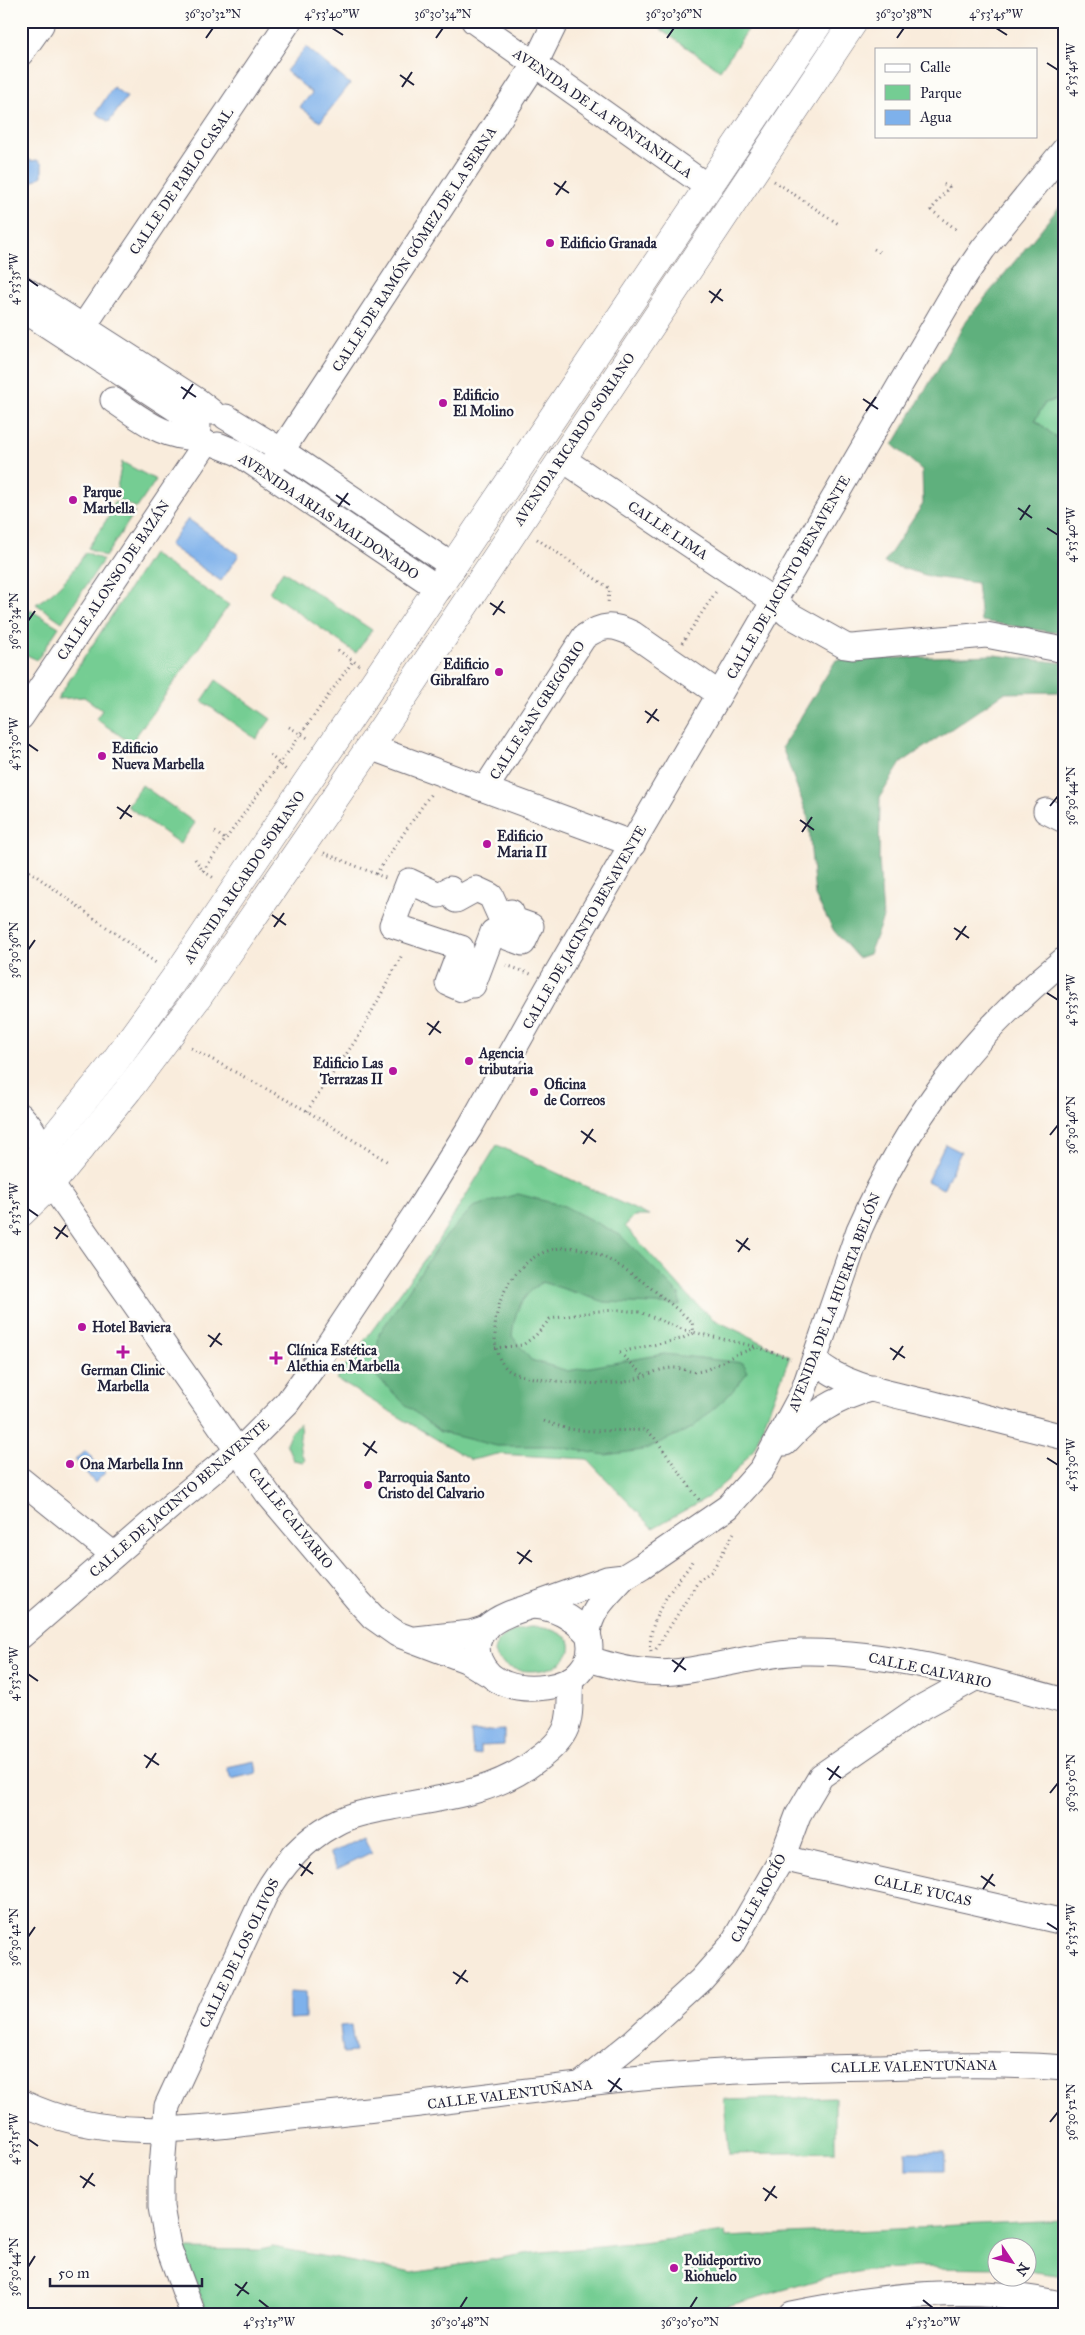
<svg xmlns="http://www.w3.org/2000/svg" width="1085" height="2335" font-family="'IM FELL Great Primer',serif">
<rect width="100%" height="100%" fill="#fdfcf7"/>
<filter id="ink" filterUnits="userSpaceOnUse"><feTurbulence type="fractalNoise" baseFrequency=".02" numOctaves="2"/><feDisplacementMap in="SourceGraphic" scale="10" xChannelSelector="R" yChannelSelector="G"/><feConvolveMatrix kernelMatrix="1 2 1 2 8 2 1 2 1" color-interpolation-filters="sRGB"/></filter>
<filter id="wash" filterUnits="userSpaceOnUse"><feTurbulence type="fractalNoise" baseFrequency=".0096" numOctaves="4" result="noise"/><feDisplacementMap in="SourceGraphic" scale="20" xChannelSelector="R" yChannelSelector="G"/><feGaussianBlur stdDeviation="1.12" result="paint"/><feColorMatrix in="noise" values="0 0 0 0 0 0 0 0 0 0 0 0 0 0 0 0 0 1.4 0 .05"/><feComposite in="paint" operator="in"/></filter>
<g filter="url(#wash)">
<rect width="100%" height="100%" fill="#f9ecdc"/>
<g fill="#74cd93" stroke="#4b7867">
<path d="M648,21H754L720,70Z"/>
<path d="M1064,397V444L1035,420L1045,403Z"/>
<path d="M122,462L156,480L137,508L115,498Z"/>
<path d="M114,502L135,512L105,557L88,548L109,516Z"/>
<path d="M86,552L103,560L62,622L36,604C62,587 69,577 86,552Z"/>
<path d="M152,554L229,605L131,743L96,719L102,710L84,697L57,699Z"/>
<path d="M283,571L372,630L356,653L269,592Z"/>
<path d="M30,610L59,627L37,660L21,652Z"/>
<path d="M216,680L271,719L256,739L202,701Z"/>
<path d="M142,785L195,823L180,844L127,806Z"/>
<path d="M497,1145L649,1216H634L625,1226L689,1297L713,1319L790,1356L754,1449L730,1478L708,1497L653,1528L587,1459L498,1454L471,1460L336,1379L436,1244Z"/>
<path d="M299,1423C304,1437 294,1443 305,1460L303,1462L293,1460L286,1443L291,1432Z"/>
<path d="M530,1627C545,1627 558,1630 569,1640C581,1672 508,1684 494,1653C496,1635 515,1629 530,1627Z"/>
<path d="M835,2097V2152L729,2154L724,2100Z"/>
<path d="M1064,2221V2276L1028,2271V2248H998L997,2268L915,2267L868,2270L821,2279L700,2314H207L183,2249L259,2250L273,2247L412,2273L531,2253L642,2243L725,2232L726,2237Z"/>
</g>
<g fill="#5fb07d" stroke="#40695c">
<path d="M1064,201V397L1045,403L1035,420L1064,444V634L981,621L977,583L932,577L884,563L923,504L922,470L893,445L966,321Z"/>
<path d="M994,655L1064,663V692L1004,693L901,763L880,797L879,859L883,918L869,954L858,958L834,931L815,896L808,817L782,747L836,660Z"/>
<path d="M518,1194L564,1206L620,1235L679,1294L680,1305L605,1302L542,1282C520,1298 515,1310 512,1336L531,1360L568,1371L664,1354L743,1363L748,1372L729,1395L692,1428L643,1450L605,1455L553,1446H497L440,1432L407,1406L374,1374L379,1334L441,1242L473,1207Z"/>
</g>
<g fill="#7eb1eb" stroke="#506a93">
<path d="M306,47L350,84L320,122L300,107L312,93L286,71Z"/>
<path d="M113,87L127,97L109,122L96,113Z"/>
<path d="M21,156H24L31,161L37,160L42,164V176L31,183L21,179Z"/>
<path d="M188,519L239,555L221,581L169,545Z"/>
<path d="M945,1144L961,1152L943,1189L927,1181Z"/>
<path d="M86,1451L105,1473L95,1483L75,1460Z"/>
<path d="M504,1730V1745L480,1746V1754L473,1755L471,1732Z"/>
<path d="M255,1761L257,1773L231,1779L227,1767Z"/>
<path d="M365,1836L372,1852L337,1869L329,1853Z"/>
<path d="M289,1992L305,1993V2018L289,2019Z"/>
<path d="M351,2025L355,2052L343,2053L340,2026Z"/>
<rect x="906" y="2152" width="39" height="18"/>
</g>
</g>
<g filter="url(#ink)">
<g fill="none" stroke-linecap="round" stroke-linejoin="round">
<g stroke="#6d6973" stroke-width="27">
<g id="minor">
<path d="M474,21L708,187"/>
<path d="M21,53L41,25"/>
<path d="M21,287L198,401L212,412"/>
<path d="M21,308L187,416L198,427"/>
<path d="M73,342L289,21"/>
<path d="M113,400C142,419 164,440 200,437"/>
<path d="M226,417L282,451L454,567"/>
<path d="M218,445L238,453L439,589"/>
<path d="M561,458L774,601L788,614L845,646L852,647L986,635L1064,650"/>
<path d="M267,473L535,64L556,21"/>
<path d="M21,717L206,443"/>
<path d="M370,747L633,844"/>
<path d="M485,789L584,637C603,624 612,624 633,634L719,694"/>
<path d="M1046,811L1064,820"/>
<path d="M409,881L439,895L450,889L456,900L476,889L491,896L500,916L511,912L514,920L531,926L523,943L493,932L473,985L467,982L462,989L448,983L461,948L392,925Z"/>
<path d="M21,1116C41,1136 45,1157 51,1184L268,1494L361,1604L373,1617L397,1634L466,1660L487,1673"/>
<path d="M815,1360C843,1388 900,1395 938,1405C980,1416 1022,1426 1064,1437"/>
<path d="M785,1443C812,1413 834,1399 873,1388"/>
<path d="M21,1480L114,1555"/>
<path d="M532,1606L607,1579L624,1577L642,1566L728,1507L762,1469L803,1392L859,1230C909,1118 969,1038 1064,960"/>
<path d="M532,1606C555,1607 572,1617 588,1634C592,1647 590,1660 581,1670C573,1681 560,1685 547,1687C533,1689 519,1689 506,1684C482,1676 466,1647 487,1627C499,1616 516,1611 532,1606Z"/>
<path d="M588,1634C590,1609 608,1595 624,1577"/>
<path d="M21,1636L172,1505L247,1443L287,1403L323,1353L422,1204L470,1127L548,988L959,284L983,249L1064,150"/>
<path d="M416,1639L471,1633L487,1628"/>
<path d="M588,1659C616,1667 644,1675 674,1672C716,1668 758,1654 801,1652C886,1650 982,1678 1064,1701"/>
<path d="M782,1858L1064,1922"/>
<path d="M580,2085L633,2042L701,1980L731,1946L782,1858L798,1815L821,1776L915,1711L975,1678"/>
<path d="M21,2102C112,2148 220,2125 317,2115C426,2105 534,2089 642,2078C721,2070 800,2068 879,2067C941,2065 1002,2063 1064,2068"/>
<path d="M193,2314L168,2246L161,2207V2180L167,2106L264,1897C281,1866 302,1841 334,1824C351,1814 372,1811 392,1807C443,1798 496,1793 538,1759C549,1751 561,1741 566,1728C572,1714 569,1695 571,1679"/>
<path d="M791,2314C879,2296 976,2283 1064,2305"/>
</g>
</g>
<g stroke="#6d6973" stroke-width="29">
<g id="major">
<path d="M21,1178L110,1068L177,975L820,21"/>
<path d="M21,1213L51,1184L128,1090L198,997L370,747L854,21"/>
</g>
</g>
<g stroke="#6d6973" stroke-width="3" stroke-dasharray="1 4" stroke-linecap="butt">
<path d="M774,181L840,225"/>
<path d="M944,184L949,187L931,210L957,230"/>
<path d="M874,249L881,253"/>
<path d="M537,539L609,588L608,605"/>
<path d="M682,643L717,590"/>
<path d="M338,650L359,665"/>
<path d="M289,727L308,738"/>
<path d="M270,755L287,771"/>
<path d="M215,832L226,840"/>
<path d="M324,853L388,879"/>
<path d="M195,859L203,871L214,878"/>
<path d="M21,865L156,963"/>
<path d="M203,871L353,661"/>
<path d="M376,874L432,792"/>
<path d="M506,965L531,974"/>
<path d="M191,1048L307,1111L388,1162"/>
<path d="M307,1111L360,1034L402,955"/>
<path d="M495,1348L523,1345L536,1335L550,1319L597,1311L619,1310L640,1312L684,1330L757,1347L791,1359"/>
<path d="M620,1352L681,1339L694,1333L692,1322C664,1298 612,1252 575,1248C526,1243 494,1291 495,1334C495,1347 497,1359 507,1369C520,1382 605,1386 625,1382C642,1379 655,1369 672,1368C682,1367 691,1374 701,1371C714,1368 724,1360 735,1355C742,1352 750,1350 757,1347"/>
<path d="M620,1353L645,1376"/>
<path d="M544,1421L568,1429L591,1431L646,1430L654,1437L700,1501"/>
<path d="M656,1649L699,1580L712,1571L735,1531"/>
<path d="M651,1651C647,1629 662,1602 675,1585C681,1576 689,1569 693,1559"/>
</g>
<use href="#minor" stroke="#fff" stroke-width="25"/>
<use href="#major" stroke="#fff" stroke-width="28"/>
</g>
</g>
<path fill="none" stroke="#22223b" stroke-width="2" d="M332,28L343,35M996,28L1007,35M206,38L213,28M436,38L443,28M667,38L674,28M897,38L904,28M1047,63L1058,70M400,75L414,85M402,87L412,72M554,183L569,193M556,195L566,181M28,279L38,286M709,291L723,301M711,303L721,289M181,387L196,397M183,399L193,384M863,399L878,409M866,411L876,397M336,495L350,505M338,507L348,493M1018,508L1032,518M1020,520L1030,505M1047,528L1058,535M490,603L505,613M493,615L503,601M28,621L35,611M645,711L659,721M647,723L657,709M28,744L38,751M1050,806L1058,796M117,807L132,817M120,819L130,805M800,820L814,830M802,832L812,817M272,915L286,925M274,927L284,913M954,928L969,938M956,940L966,926M28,950L35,940M1047,993L1058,1000M427,1023L441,1033M429,1035L439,1021M581,1131L596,1142M1050,1135L1058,1125M583,1144L593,1129M28,1209L38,1216M54,1227L68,1237M56,1239L66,1225M736,1240L750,1250M738,1252L748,1238M208,1335L222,1345M210,1347L220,1333M890,1348L905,1358M893,1360L903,1346M363,1443L377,1453M365,1456L375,1441M1047,1458L1058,1465M517,1552L532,1562M519,1564L530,1550M672,1660L686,1670M674,1672L684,1658M28,1674L38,1681M144,1755L159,1765M146,1768L156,1753M827,1768L841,1778M829,1780L839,1766M1050,1793L1058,1783M299,1864L313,1874M301,1876L311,1862M981,1876L995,1886M983,1889L993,1874M1047,1923L1058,1930M28,1937L35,1927M453,1972L468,1982M456,1984L466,1970M608,2080L622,2090M610,2092L620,2078M1050,2122L1058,2112M28,2139L38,2146M80,2176L95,2186M83,2188L93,2173M763,2188L777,2198M765,2201L775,2186M28,2267L35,2256M235,2284L249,2294M237,2296L247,2282M259,2300L269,2308M923,2300L933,2308M460,2308L467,2297M690,2308L697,2297"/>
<g fill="#b5179e" stroke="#fdfcf7" stroke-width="2">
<circle cx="550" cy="243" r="5"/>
<circle cx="443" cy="403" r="5"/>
<circle cx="73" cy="500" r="5"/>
<circle cx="499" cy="672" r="5"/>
<circle cx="102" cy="756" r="5"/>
<circle cx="487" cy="844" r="5"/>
<circle cx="469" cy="1061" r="5"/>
<circle cx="393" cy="1071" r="5"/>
<circle cx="534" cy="1092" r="5"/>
<circle cx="82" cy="1327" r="5"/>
<path d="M120.5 1344.5h5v5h5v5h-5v5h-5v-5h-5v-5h5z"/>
<path d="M273.5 1350.5h5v5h5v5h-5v5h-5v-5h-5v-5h5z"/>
<circle cx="70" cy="1464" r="5"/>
<circle cx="368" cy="1485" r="5"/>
<circle cx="674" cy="2268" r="5"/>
</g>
<g text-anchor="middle" stroke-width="5" stroke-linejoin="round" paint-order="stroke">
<g font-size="14" fill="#22223b" stroke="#fdfcf7">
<text transform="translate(603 113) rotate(35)" y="5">AVENIDA DE LA FONTANILLA</text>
<text transform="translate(181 181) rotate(-56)" y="5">CALLE DE PABLO CASAL</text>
<text transform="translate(414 249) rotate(-57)" y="5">CALLE DE RAMÓN GÓMEZ DE LA SERNA</text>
<text transform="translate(574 439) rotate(-56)" y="5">AVENIDA RICARDO SORIANO</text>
<text transform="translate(329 516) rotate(34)" y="5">AVENIDA ARIAS MALDONADO</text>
<text transform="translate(668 530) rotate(34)" y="5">CALLE LIMA</text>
<text transform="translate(788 577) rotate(-60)" y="5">CALLE DE JACINTO BENAVENTE</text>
<text transform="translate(113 580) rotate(-56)" y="5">CALLE ALONSO DE BAZÁN</text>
<text transform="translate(537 710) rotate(-57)" y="5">CALLE SAN GREGORIO</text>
<text transform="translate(244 877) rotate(-56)" y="5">AVENIDA RICARDO SORIANO</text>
<text transform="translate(584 927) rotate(-60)" y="5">CALLE DE JACINTO BENAVENTE</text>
<text transform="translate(834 1302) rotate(-69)" y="5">AVENIDA DE LA HUERTA BELÓN</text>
<text transform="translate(179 1498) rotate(-41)" y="5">CALLE DE JACINTO BENAVENTE</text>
<text transform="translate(291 1518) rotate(51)" y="5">CALLE CALVARIO</text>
<text transform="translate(930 1670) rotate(12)" y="5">CALLE CALVARIO</text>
<text transform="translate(923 1890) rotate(13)" y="5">CALLE YUCAS</text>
<text transform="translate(758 1898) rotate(-61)" y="5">CALLE ROCÍO</text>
<text transform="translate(239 1953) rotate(-64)" y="5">CALLE DE LOS OLIVOS</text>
<text transform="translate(914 2066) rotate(-1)" y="5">CALLE VALENTUÑANA</text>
<text transform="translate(510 2094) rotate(-7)" y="5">CALLE VALENTUÑANA</text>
</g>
<g font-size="14" font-weight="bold" fill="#22223b" stroke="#fdfcf7" text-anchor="start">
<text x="560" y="248">Edificio Granada</text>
<text x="453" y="400">Edificio<tspan x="453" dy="16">El Molino</tspan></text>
<text x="83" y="497">Parque<tspan x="83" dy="16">Marbella</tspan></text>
<text x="489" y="669" text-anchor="end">Edificio<tspan x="489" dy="16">Gibralfaro</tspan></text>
<text x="112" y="753">Edificio<tspan x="112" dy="16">Nueva Marbella</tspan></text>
<text x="497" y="841">Edificio<tspan x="497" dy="16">Maria II</tspan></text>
<text x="479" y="1058">Agencia<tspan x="479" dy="16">tributaria</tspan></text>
<text x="383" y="1068" text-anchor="end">Edificio Las<tspan x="383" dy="16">Terrazas II</tspan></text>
<text x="544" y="1089">Oficina<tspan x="544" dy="16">de Correos</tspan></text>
<text x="92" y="1332">Hotel Baviera</text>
<text x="287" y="1355">Clínica Estética<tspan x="287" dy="16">Alethia en Marbella</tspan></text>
<text x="123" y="1375" text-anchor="middle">German Clinic<tspan x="123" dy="16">Marbella</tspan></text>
<text x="80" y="1469">Ona Marbella Inn</text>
<text x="378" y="1482">Parroquia Santo<tspan x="378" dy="16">Cristo del Calvario</tspan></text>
<text x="684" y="2265">Polideportivo<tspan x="684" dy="16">Riohuelo</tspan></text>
</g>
</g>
<rect width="1085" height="2335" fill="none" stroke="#fdfcf7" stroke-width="55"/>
<rect x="875" y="48" width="162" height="90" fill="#fdfcf7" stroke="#a5a5ac"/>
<rect x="885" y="64" width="25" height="8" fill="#ffffff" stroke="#a5a5ac"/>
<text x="920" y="72" font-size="15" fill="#22223b">Calle</text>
<rect x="885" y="85" width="25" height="15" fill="#74cd93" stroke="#a5a5ac"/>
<text x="920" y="98" font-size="15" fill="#22223b">Parque</text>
<rect x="885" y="110" width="25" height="15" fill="#7eb1eb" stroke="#a5a5ac"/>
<text x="920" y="122" font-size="15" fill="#22223b">Agua</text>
<g transform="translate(1012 2262) rotate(125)"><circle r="24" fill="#fdfcf7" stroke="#a5a5ac"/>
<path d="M0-4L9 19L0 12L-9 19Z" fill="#b5179e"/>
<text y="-8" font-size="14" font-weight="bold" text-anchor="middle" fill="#22223b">N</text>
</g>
<path d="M50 2278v8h152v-8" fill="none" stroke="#22223b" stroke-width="2.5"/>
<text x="58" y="2278" font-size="15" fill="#22223b" stroke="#fdfcf7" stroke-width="4" paint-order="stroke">50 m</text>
<rect x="28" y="28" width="1030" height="2280" fill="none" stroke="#22223b" stroke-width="2"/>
<g font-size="12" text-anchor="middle" fill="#22223b">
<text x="213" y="18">36°30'32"N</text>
<text x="332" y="18">4°53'40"W</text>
<text x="443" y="18">36°30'34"N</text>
<text x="674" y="18">36°30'36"N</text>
<text x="904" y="18">36°30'38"N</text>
<text x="996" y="18">4°53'45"W</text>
<text transform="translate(1071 70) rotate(-90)" y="4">4°53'45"W</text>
<text transform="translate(14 279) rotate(-90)" y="4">4°53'35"W</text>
<text transform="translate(1071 535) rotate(-90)" y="4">4°53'40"W</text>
<text transform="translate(14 621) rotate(-90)" y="4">36°30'34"N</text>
<text transform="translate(14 744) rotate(-90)" y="4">4°53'30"W</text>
<text transform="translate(1071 796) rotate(-90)" y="4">36°30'44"N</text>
<text transform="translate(14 950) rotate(-90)" y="4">36°30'36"N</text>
<text transform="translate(1071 1000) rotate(-90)" y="4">4°53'35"W</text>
<text transform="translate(1071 1125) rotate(-90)" y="4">36°30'46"N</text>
<text transform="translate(14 1209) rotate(-90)" y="4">4°53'25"W</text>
<text transform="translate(1071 1465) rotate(-90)" y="4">4°53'30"W</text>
<text transform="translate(14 1674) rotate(-90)" y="4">4°53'20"W</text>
<text transform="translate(1071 1783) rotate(-90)" y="4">36°30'50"N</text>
<text transform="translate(1071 1930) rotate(-90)" y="4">4°53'25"W</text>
<text transform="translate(14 1937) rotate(-90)" y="4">36°30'42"N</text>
<text transform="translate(1071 2112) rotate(-90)" y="4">36°30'52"N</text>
<text transform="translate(14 2139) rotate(-90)" y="4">4°53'15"W</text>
<text transform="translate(14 2267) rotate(-90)" y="4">36°30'44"N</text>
<text x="269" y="2326">4°53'15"W</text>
<text x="460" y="2326">36°30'48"N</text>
<text x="690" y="2326">36°30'50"N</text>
<text x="933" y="2326">4°53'20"W</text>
</g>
</svg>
